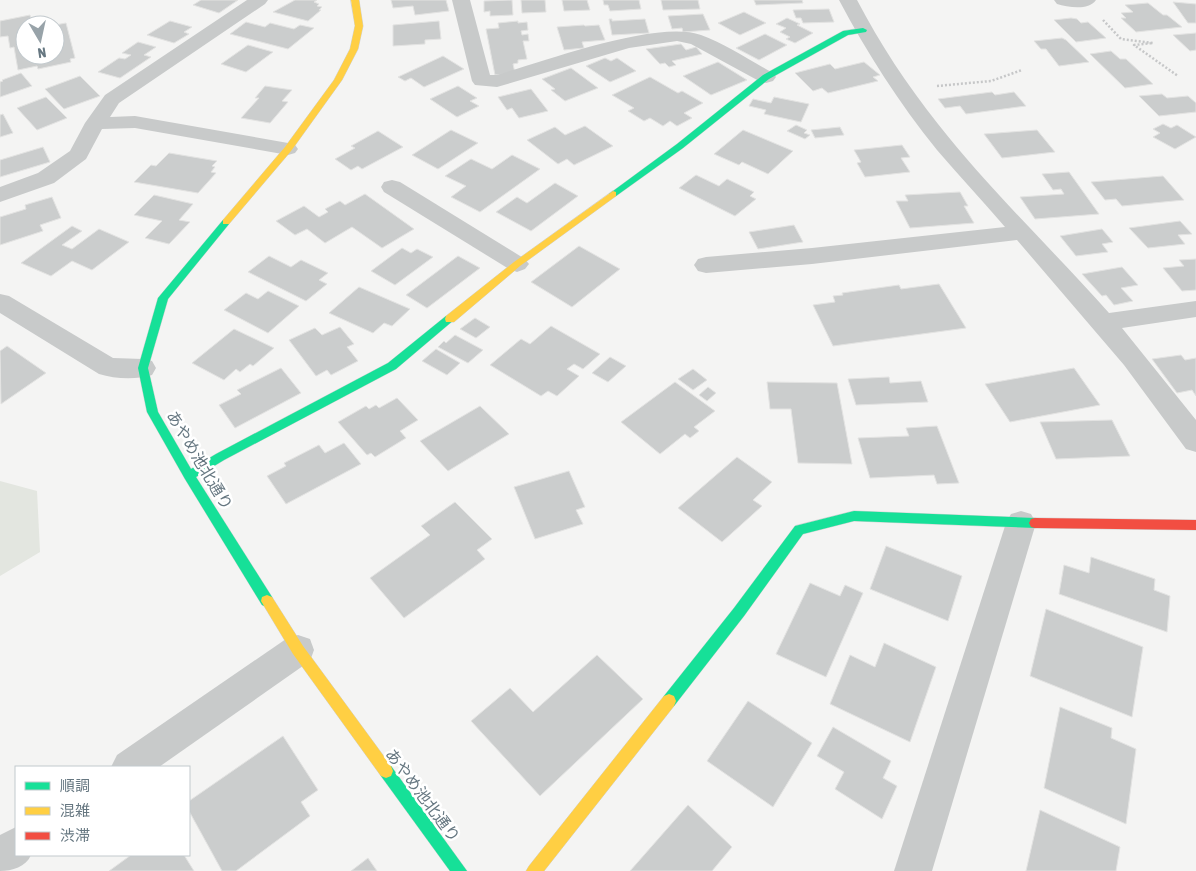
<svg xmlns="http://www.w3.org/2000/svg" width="1196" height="871" font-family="'Asap Condensed','Noto Sans JP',sans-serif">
<rect width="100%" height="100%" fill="#f4f4f3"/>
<path fill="#e3e6e0" d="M0,481L37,491L40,552L0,576Z"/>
<g fill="#cbcdcd" stroke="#e3e3e2">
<path d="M201,0H238L219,13L193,5Z"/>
<path d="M295,0H317L314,2L319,4L317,6L322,7L319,10H321L308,21L273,12Z"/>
<path d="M391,0H446L449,11L415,15L413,6L393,8Z"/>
<path d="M512,0L513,15L490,16V11L484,12V1Z"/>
<path d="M521,0H545L546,12L522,13Z"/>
<path d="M562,0H587L590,10L564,11Z"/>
<path d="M603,0H639L641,9L610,11L608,5H604Z"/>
<path d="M661,0H698L700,9L663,10Z"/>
<path d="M754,0H802L803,3L756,5Z"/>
<path d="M1173,2L1196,4V23H1188Z"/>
<path d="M1148,3L1163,15H1167L1182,27L1136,32L1121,18H1126L1121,13L1133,12L1125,5Z"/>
<path d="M829,9L834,22L803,23L801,18H796L793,10Z"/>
<path d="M744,12L766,23L740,35L718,23Z"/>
<path d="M703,14L710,30L683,32L682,28L672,29L668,16Z"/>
<path d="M30,15L32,25H25V55H55V25L66,23L75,58L70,59L71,62L38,69L37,66L18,70L14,47L10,48L8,36L0,37V21Z"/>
<path d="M787,18L800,24L797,25L813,33L795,43L786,39L790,37L780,32L786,28L776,24Z"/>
<path d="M1071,18L1077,19L1081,23L1088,22L1106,38L1076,42L1054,20Z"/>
<path d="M609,19H612V21L645,19L649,33L612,35Z"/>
<path d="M170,21L192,27L184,32L189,34L174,43L147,35Z"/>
<path d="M439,21L441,39L425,40V44L393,46V25Z"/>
<path d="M518,21V23L527,22L528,30L521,31L522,35L528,34L529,41H523L527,59L518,60V63L513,64L515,73L495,75L486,29L499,28L498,23Z"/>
<path d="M246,22L265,27L270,23L294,29L300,25L314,28L288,49L230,34Z"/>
<path d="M584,25L585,26L599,25L605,40L582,42L584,48L564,50L557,27Z"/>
<path d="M1196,33V50L1190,51L1173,35Z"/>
<path d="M765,34L787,45L759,60L736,48Z"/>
<path d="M1062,38L1066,40L1089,62L1059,66L1046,49H1041L1034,41Z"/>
<path d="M138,42L156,47L144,55L151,57L120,78L98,72L119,58L125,59L131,55L122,53Z"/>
<path d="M681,44L686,50L696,47L702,54L672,61L676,65L669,67L665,63L660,64L646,49Z"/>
<path d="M248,45L273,52L246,72L221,64Z"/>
<path d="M1111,51L1120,59H1126L1153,84L1125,88L1090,54Z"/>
<path d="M443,56L464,69L424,87L411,78L405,81L398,77Z"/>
<path d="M605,58L611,61L617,58L636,71L610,82L586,66Z"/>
<path d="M718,62L747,80L711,95L683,76Z"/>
<path d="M864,62L880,75L873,77L878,81L828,93L822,88L813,91L795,73L830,64L835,69Z"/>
<path d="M571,68L598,88L565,101L551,90L555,89L542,79Z"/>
<path d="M21,73L32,86L0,97V82L3,81L2,80Z"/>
<path d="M80,76L100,96L64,109L45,89Z"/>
<path d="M650,77L678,93L682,91L703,103L684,113L692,118L677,126L670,121L663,126L650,118L644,121L628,111L634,108L612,95Z"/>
<path d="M265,86L292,90L282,101L288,102L270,123L241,118L259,98H255Z"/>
<path d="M458,86L477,98L470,101L479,106L457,117L430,99Z"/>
<path d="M531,89L548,111L519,118L512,108L507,110L498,97Z"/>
<path d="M992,92L995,95L1014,92L1026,106L966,114L960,106L945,108L938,99Z"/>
<path d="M1162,94L1167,98L1188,96L1196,103V112L1159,116L1139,96Z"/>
<path d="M46,97L67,118L37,130L17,108Z"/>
<path d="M774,97L809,104L801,122L764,114L766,110L749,106L753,99L771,103Z"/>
<path d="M3,114L13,133L0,137V115Z"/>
<path d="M1163,124L1171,128L1177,125L1196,137L1175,149L1153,137L1160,133L1153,129Z"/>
<path d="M796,125L807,130L804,133L810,135L805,139L787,131Z"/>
<path d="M585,126L613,146L574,165L567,159L558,164L527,140L555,127L565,135Z"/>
<path d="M840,127L844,135L815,138L811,130Z"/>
<path d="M451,130L478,143L438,169L412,155Z"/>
<path d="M743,130L793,151L768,174L742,162L739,165L714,154Z"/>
<path d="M1037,130L1055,152L1002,158L984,134Z"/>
<path d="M378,131L403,147L362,169L358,166L351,170L335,159L355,148L351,146Z"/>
<path d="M902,145L910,157L901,158L910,172L865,177L857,163L861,162L854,150Z"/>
<path d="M43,147L50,162L0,177V160Z"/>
<path d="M169,153L217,161L212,166L215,167L211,172L216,173L198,193L134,182L151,165L156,166Z"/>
<path d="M512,155L540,169L480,212L451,197L466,186L445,176L471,159L492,169Z"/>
<path d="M1069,172L1099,214L1035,219L1020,197L1064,194L1061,189L1053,190L1042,174Z"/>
<path d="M696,175L719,186L727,179L754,192L750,196L756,199L735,216L679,188Z"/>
<path d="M1163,176L1184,200L1122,206L1116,199L1105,200L1091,182Z"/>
<path d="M555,183L578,196L531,231L496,212L517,197L527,203Z"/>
<path d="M960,192L968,206H964L974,223L910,228L896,201H908L905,195Z"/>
<path d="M365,194L414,229L382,248L352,227L325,243L307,229L295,235L276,221L304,206L319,217L328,212L325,209L340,201L345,205Z"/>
<path d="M154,195L193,204L179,220L190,222L169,244L145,238L162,221L134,215Z"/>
<path d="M52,197L61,218L40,225L43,231L0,245V217L26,209L25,205Z"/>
<path d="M1180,221L1192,234L1178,235L1185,244L1148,248L1129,228Z"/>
<path d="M794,225L803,242L758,249L749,232Z"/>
<path d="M72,226L82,231L62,245L72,249L99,229L129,242L92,270L72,261L51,276L21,263Z"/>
<path d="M1102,229L1113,242L1102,244L1108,252L1076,256L1060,236Z"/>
<path d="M579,246L620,269L572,307L531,282Z"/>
<path d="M402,248L411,253L417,249L433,257L395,285L371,271Z"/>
<path d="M269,256L291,267L301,260L328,273L319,280L327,284L306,301L248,272Z"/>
<path d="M458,256L480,268L427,308L406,295Z"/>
<path d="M1196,259V290L1182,291L1163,268L1184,266L1179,260Z"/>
<path d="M1122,267L1138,285L1121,288L1133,301L1114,305L1106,295L1102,296L1082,274Z"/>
<path d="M939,284L966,328L833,346L813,305L835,302L833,296L843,295L842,293L899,285L901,289Z"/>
<path d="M359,287L410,309L392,326L384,323L373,333L329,313Z"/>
<path d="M268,291L299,306L268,333L224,310L246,293L258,299Z"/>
<path d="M475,318L490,327L476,338L460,329Z"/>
<path d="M551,326L600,354L583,369L574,364L567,369L579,376L557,396L548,391L541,396L490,365L521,339L530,344Z"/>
<path d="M340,327L354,344L347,347L358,361L331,375L327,370L316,376L289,340L315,328L322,335Z"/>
<path d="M234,329L274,348L253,366L250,364L240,372L236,369L224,380L192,363Z"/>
<path d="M455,335L483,350L468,363L438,347L444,341L446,343Z"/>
<path d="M7,346L46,373L1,404L0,351Z"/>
<path d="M436,349L460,363L447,375L422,361Z"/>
<path d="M1181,355L1185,360L1196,358V396L1192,390L1177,393L1152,359Z"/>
<path d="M610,357L626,366L608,382L592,373Z"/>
<path d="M281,368L301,393L235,428L219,405L241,394L237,390Z"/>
<path d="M1074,368L1100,405L1010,422L985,384Z"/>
<path d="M693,369L707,380L693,390L678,379Z"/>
<path d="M889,377L890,383L921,381L928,402L856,405L848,379Z"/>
<path d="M675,382L715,411L694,427L699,431L690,438L685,434L660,454L621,422Z"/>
<path d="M767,382L837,383L852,464L798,463L791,409H770Z"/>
<path d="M708,387L716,393L707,401L699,395Z"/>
<path d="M397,398L418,420L400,431L406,438L375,457L371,453L367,455L338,422L366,406L369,409L376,405L379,408Z"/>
<path d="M480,406L509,434L448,471L420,441Z"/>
<path d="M1112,420L1130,456L1056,459L1040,422Z"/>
<path d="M937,426L959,483L937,484L934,475L870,478L858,438L909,436L906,428Z"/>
<path d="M344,443L361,464L286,504L267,476L286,466L284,463L319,445L325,453Z"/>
<path d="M737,457L772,482L753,500L762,506L722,542L678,508Z"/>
<path d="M569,471L585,507L576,510L583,524L535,539L514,487Z"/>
<path d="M455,502L492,539L477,550L485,559L404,618L370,578L430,535L421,526Z"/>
<path d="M886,546L962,576L948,621L870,589Z"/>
<path d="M1091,557L1155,579L1154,590L1170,596L1167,632L1059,594L1064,565L1089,573Z"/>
<path d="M810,583L840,596L845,585L863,593L826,677L776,654Z"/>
<path d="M1046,609L1143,647L1132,717L1030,676Z"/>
<path d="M884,643L936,667L910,742L830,704L850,655L875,667Z"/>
<path d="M597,655L643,699L540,796L471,721L510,688L533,712Z"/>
<path d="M748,701L812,743L773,807L707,761Z"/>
<path d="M1060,707L1112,728L1111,738L1136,749L1126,824L1044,788Z"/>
<path d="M833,727L891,761L883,778L897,786L882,819L835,789L844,772L817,756Z"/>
<path d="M283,736L318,790L301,802L310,816L236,871H222L189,811V801Z"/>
<path d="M688,805L732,847L712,871H630Z"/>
<path d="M1040,810L1120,847L1116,871H1026Z"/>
<path d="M131,855H184L194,871H109Z"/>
<path d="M368,858L377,871H351Z"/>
</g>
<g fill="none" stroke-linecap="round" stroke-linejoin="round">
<g stroke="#d1d2d2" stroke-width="1">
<g id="fast">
<path d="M863,28L867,30L866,32L848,35L769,79L683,148L616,196L613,197L609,194L677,144L763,75L843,31Z"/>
<path d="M226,219L229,220V224L168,299L148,368L158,412L191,469L216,454L388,363L446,316H454L455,319L396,369L224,460L196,477L272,597L273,601L272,605L267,607L262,605L185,479L147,412L138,368L158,298L223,220Z"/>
<path d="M854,511L1035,518L1039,519L1041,523L1039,527L1035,528L854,521L803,534L744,616L674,706L669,708L664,706L662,701L664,696L734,608L795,526Z"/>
<path d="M386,764L391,766L467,871H450L381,776L379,771L381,766Z"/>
</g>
</g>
<g stroke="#d1d2d2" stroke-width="1">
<g id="slow">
<path d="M351,0H359L363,26L358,49L342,80L291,151L229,224H223V220L285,147L334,80L350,49L355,26Z"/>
<path d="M613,191L616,192V196L520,266L454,322H446L445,319L446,316L514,262Z"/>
<path d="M267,595L272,597L303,646L391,766L393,771L391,776L386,778L381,776L293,654L261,601L262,597Z"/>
<path d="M669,694L674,696L676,701L674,706L544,871H526L529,866L664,696Z"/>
</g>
</g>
<g stroke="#d1d2d2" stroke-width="1">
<path id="jam" d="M1035,518L1196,520V530L1035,528L1031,527L1029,523L1031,519Z"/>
</g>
<g stroke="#c6c7c8" stroke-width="2.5" stroke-dasharray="2 2" stroke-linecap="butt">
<path d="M1103,20L1121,39L1153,43L1134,45L1178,76"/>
<path d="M937,86L991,81L1022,70"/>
</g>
<g fill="#c8caca" fill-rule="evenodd">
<path d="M247,0H268L265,4L119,103L110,117L135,116L288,143L295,145L298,149L295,153L288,155L135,128L102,129L86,159L54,183L0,202V187L38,173L70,151L85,123L105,95Z"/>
<path d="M452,0H470L490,75H496C543,62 657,19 701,35C724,43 751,61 773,73L776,77L773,81L766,83L759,81L691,44L677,41L629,48L497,87L475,85L472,81Z"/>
<path d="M839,0H857C880,44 907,85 938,124C990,190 1052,249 1109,313L1196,301V317L1122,328L1196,420V452L1186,449L1124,365L1017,240L812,264L706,273L698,271L694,265L698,259L706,257L812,248L1005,227C983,201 959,176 937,150C899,103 867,53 839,0Z"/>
<path d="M1054,0H1096C1088,11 1068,7 1057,4Z"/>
<path d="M392,180L400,182L525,259L529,264L525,269L517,272L509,269L384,192L381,187L384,182Z"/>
<path d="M0,294L9,296L113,358L143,359L152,361L156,368L152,375C136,380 115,379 99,374L0,313Z"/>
<path d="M1021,511L1031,514L1036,523L932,871H894L1006,523L1011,514Z"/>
<path d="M298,635L310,639L314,650L310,661L159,767H111L117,755L286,639Z"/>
<path d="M16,827V855H31C26,867 12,871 0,871V835Z"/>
</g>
<use href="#fast" fill="#16e098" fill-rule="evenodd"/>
<use href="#slow" fill="#ffcf43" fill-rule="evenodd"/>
<use href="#jam" fill="#f24e42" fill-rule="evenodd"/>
</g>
<g text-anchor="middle" stroke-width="5" stroke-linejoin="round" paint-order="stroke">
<g font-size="16" fill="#667781" stroke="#fff">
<text transform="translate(200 460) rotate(59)" y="6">あやめ池北通り</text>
<text transform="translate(423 795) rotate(53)" y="6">あやめ池北通り</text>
</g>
</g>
<rect x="15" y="766" width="175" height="90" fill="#ffffff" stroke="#c2c9cd"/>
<rect x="25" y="782" width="25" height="8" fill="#16e098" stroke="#c2c9cd"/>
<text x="60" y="791" font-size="15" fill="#667781">順調</text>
<rect x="25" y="807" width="25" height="8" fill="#ffcf43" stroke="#c2c9cd"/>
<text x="60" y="816" font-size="15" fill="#667781">混雑</text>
<rect x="25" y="832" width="25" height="8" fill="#f24e42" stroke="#c2c9cd"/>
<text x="60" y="841" font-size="15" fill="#667781">渋滞</text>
<g transform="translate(40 40) rotate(171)"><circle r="24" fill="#ffffff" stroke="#c2c9cd"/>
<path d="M0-4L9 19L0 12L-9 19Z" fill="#98a3a9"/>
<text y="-8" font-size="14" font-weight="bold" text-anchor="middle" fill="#667781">N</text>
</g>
</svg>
